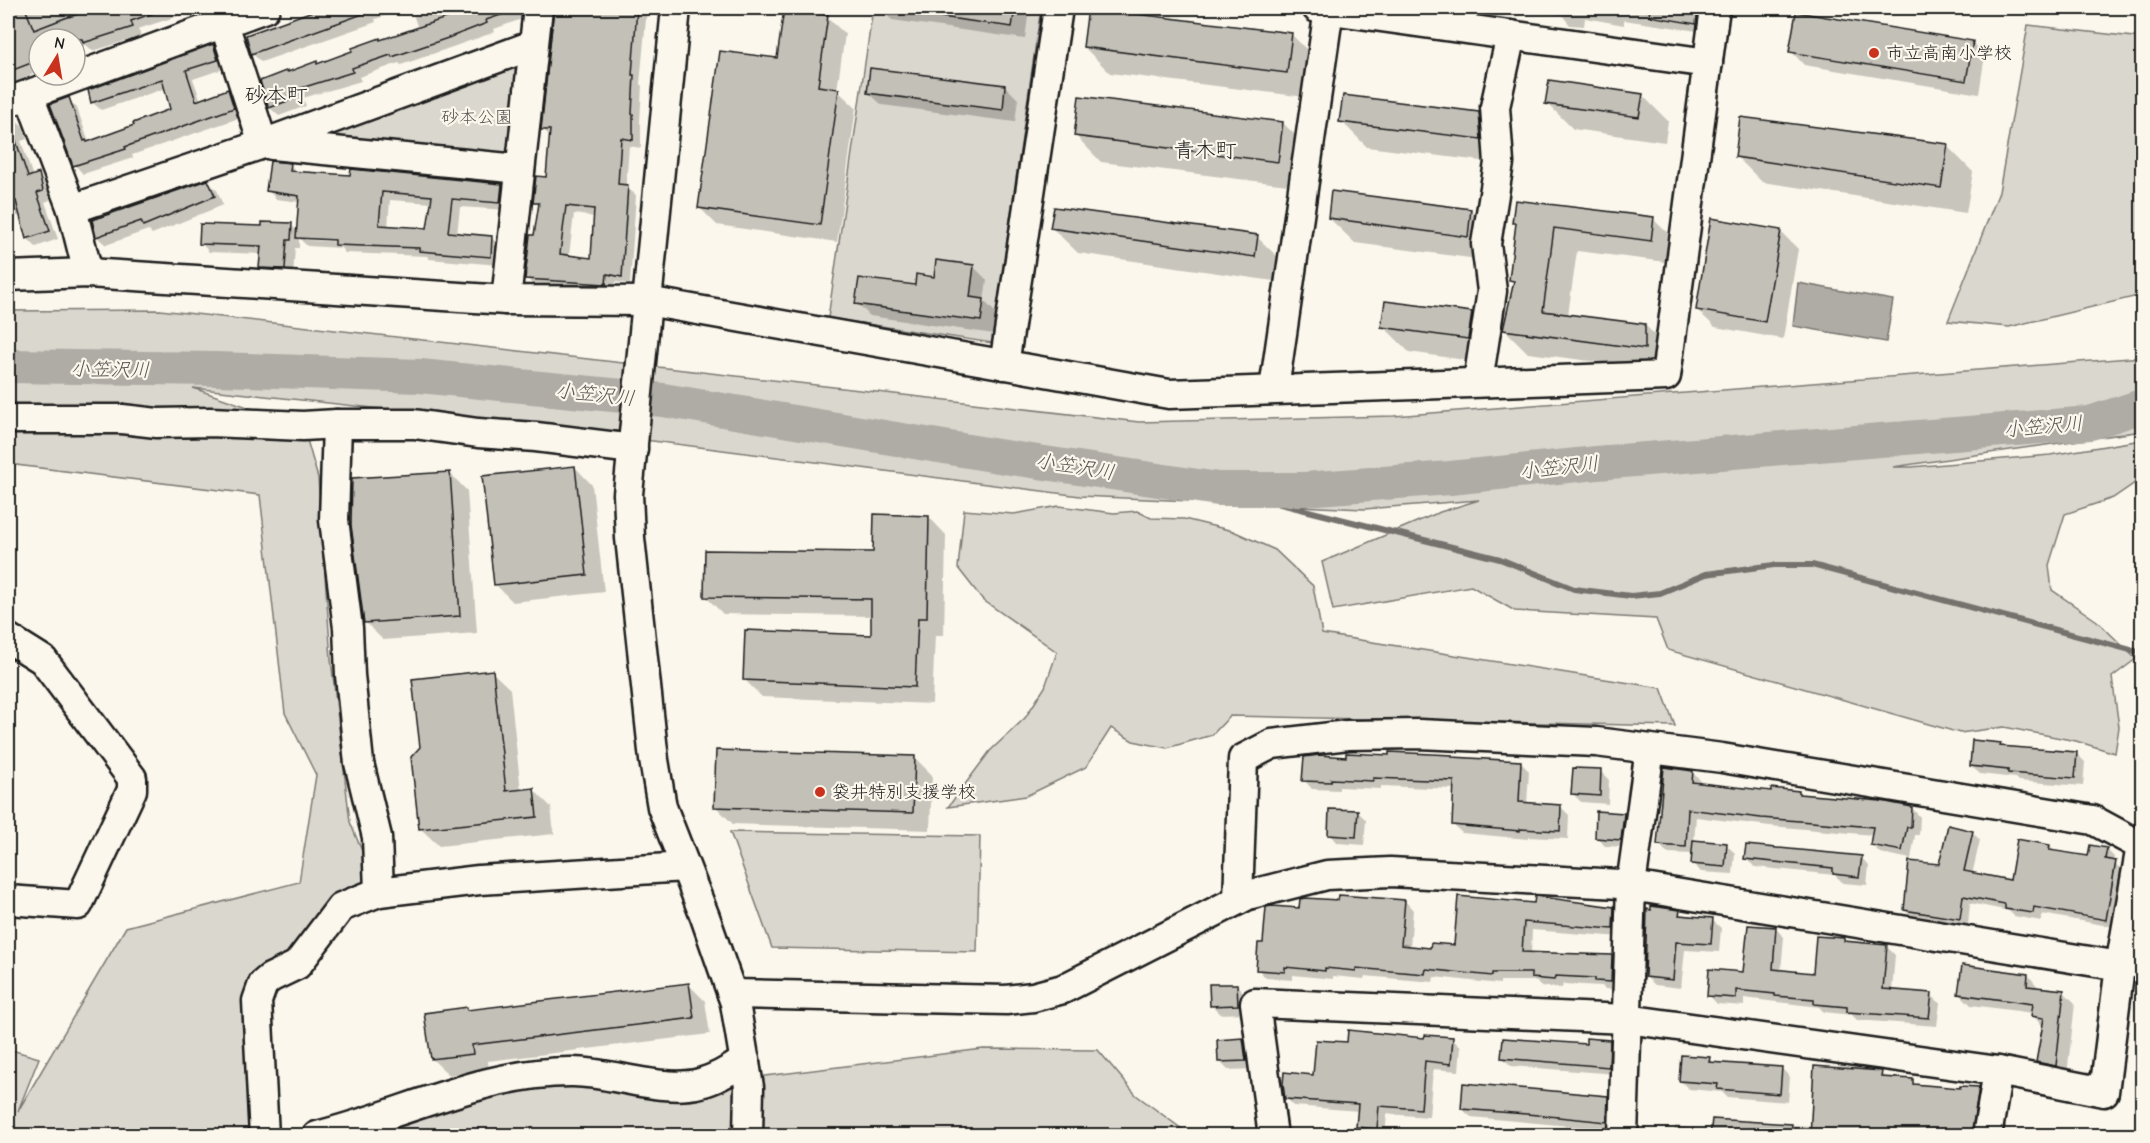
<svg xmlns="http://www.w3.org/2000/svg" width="2150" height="1143" font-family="'Comic Neue','Klee One',sans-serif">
<rect width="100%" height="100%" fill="#fbf7ec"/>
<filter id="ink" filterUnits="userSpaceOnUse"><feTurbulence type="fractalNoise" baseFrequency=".0167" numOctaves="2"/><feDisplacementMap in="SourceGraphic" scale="12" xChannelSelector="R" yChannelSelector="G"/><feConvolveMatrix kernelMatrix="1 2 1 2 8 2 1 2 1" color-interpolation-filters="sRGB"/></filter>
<g filter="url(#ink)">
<g fill="#dad7ce" stroke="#7b7a75" stroke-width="1.5">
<path d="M873,8H1041L992,343L828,318Z"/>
<path d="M2028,25L2142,38V295L2009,327L1948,321L1999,192Z"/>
<path d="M510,64L522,77L512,159L312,144L314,133Z"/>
<path d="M160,310L1139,422L1394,416L2142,357V431L1893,467H1911L2050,455L2142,440V478L2113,498L2065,514L2049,565L2052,590L2097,621L2136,659L2112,677L2119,727L2115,753L2076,741L2004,727L1960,733L1668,650L1656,619L1515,611L1471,586L1333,610L1322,562L1440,512L1479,500L1364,509L1080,496L544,427L193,388L303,426L318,478L331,659L350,822L379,892L257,1001L264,1135H8V1049L39,1058L18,1111L126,927L299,882L316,775L285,713L260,495L8,464V311Z"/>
<path d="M1059,506L1114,513L1137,511L1151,518L1184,519L1233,531L1275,550L1313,586L1322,634L1661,688L1675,726L1230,716L1212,735L1167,748L1133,741L1111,728L1086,767L1026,796L948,807L990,751L1025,718L1045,687L1057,652L983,600L958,568L964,510L1014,514Z"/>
<path d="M730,832L980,836L977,952L772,948Z"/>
<path d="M983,1049L1098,1050L1136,1095L1190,1135L312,1136L536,1075L700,1084Z"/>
</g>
<path fill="#afaca5" stroke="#74726e" stroke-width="1.5" d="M1798,283L1893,300L1886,342L1793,326Z"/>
<g fill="#0003" fill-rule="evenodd">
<path d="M8,8H214L201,14L197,10L138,29L141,36L93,51L86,45L75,49V39H39V71L8,86Z"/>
<path d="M325,8L334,9L338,8H409L375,19L376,22L261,62L252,53L248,36Z"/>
<path d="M411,8H531L530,16L494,29L495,32L401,65L399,63L359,77L361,81L303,98L306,106L279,116L270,108L262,82L316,63L318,65L418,29Z"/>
<path d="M560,8H647L640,84L642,86L640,123L641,124V148L629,146L626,187L636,195L630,284L615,282L614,292L535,287L527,278L540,207L535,202L547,179L551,137L543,129ZM574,214L595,217L593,260L569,256Z"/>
<path d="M879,8H1019L1028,17L1025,39L892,20Z"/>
<path d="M1539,8H1707L1704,32L1624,20V25L1585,18L1584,26L1570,25L1562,15L1554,14L1549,9Z"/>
<path d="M827,17L845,34L837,90L856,108L837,242L717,225L700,208L778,60Z"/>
<path d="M1291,34L1317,60L1313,98L1110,73L1084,47Z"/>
<path d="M1972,42L1985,55L1979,94L1804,65L1791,51Z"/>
<path d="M213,46L222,55L226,68L193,79L201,101L228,91L236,100L242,117L132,155L133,158L83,174L75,165L68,99L77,108L89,143L172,110L166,88L101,110L92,102Z"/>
<path d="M1005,86L1018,99L1015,122L882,105L868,92Z"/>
<path d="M1642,95L1668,121L1665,142L1573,129L1547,103Z"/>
<path d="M1478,113L1504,139L1506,164L1367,147L1341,121Z"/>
<path d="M14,119L23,127L27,139L21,141L33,177L38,175L47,184L50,200L45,202L58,239L36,247L27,238L21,215L8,219V120Z"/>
<path d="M1283,123L1309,149L1304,187L1101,162L1076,136Z"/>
<path d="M1947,146L1973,172L1966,213L1762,182L1737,157Z"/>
<path d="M290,165L298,173L501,185L510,194L508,210L460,207L457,235L492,238L500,246L499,265L429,259L427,256L345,253L341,248L307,246L299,238V248H295L293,277L270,276L261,267L262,254L209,252L201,243L263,228L291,225L298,232L300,202L276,199L268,190ZM390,200L432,203L428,230L388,227ZM305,237L343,239V242L305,240Z"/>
<path d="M208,182L217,190L223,205L152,234L148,230L106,245L97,237L93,221Z"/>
<path d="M1471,211L1496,237L1493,261L1355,243L1329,218Z"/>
<path d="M1653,219L1677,242L1674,263L1577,251L1568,315L1645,325L1668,348L1667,371L1528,353L1504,329L1515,284L1510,280L1518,226L1513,222Z"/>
<path d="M1052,228L1257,237L1283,262L1280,282L1078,253Z"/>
<path d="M1780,231L1798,249L1783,339L1715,327L1697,310Z"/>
<path d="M974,267L987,280L984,301L997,314L994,334L870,316L857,303L916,287L935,278Z"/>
<path d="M1471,314L1497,340L1493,364L1409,352L1383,326Z"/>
<path d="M575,467L592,485L604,592L513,602L495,584Z"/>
<path d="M450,473L467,491L477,633L383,640L365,622Z"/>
<path d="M929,517L946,535L944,635H935L932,704L762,697L745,680L872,637L873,616L723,614L705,596L874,554Z"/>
<path d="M492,672L510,689L521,791L533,789L551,807L554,834L439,846L421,829Z"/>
<path d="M2000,744L2003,747L2076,753L2085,762L2083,786L2018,781L2015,778L1980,774L1971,766Z"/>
<path d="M1452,756L1454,759L1520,762L1529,771L1527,804L1560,806L1569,815L1568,839L1528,837V839L1462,833L1453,825L1455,789L1381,786V789L1339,787V790L1312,789L1304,780L1347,758Z"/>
<path d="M914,757L932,775L930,830L733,824L715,806Z"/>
<path d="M1600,771L1609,780L1608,804L1581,802L1573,794Z"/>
<path d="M1692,772L1701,781V784L1772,793L1799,792L1802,796L1912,808L1920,817L1919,835H1915L1911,859L1880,853L1872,845L1873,835L1770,826L1696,817L1694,842L1726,845L1735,853L1733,874L1701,872L1692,863L1693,854L1667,853L1659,844Z"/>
<path d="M1357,811L1366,820L1364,845L1338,843L1330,834Z"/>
<path d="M1624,815L1632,823L1629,847L1605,846L1596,837Z"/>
<path d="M1972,832L1980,840L1972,875L2011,882L2050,846L2056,853L2090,858L2106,849L2114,857L2113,862L2123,871L2114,927L2042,914L2041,921L2014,916L2009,911L1970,903L1968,926L1913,918L1905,910L1940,866Z"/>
<path d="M1861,857L1869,866L1867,885L1843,883L1835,875L1755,867L1746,859Z"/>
<path d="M1405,901L1413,910L1410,947L1432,949L1455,946L1536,905L1613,908L1622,917L1621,937L1532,930L1531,954L1612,957L1620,966L1619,990L1605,989L1602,986L1563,984L1562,988L1541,986L1536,981H1500V984L1434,977L1433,982L1365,976L1364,979L1333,976V979L1293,975V980L1266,978L1258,969L1264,945L1300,910L1339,902Z"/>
<path d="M1679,912L1684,917L1712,920L1721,928L1719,952L1685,950L1681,988L1655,985L1646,977Z"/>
<path d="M1775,928L1784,937L1781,971L1814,974L1843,940L1847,943L1886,946L1895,955L1892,991L1931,995L1940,1003L1937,1026L1857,1020L1852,1015L1824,1012L1819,1007L1744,998V1006L1717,1004L1709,995L1744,974Z"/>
<path d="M2028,975L2039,988L2063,991L2075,1003L2067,1076L2049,1073L2038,1061L2044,1027L2033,1016V1013L1971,1005L1959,993Z"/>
<path d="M689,985L705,1001L710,1034L488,1061L489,1070L449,1075L432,1059L466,1008L469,1011Z"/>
<path d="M1237,985L1245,994L1246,1013L1220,1014L1212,1005Z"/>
<path d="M1452,1039L1461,1047L1459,1071L1433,1069L1429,1117L1387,1114L1385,1136L1366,1135L1358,1127L1359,1111L1294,1106L1286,1098L1315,1076L1349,1044Z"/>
<path d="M1243,1040L1251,1048L1254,1069L1228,1070L1220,1062Z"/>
<path d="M1609,1042L1618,1050L1617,1074L1511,1066L1502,1057Z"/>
<path d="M1709,1058L1714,1064L1782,1069L1790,1077L1788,1102L1727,1097L1722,1092L1689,1089L1680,1081Z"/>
<path d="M1881,1073L1887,1079L1912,1081L1917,1086L1961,1089L1978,1088L1986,1096L1980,1136H1674L1675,1126L1712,1131L1713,1121L1812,1126Z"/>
<path d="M1607,1097L1616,1106L1615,1130L1471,1117L1462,1109Z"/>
</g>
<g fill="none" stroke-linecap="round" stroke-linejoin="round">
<path stroke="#74726e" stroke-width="6" d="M1221,489L1500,559L1574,589L1631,596L1660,593L1706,574L1774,565H1812L2142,653"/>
<path stroke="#afaca5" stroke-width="34" d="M8,366L216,369L420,376L663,400L998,456L1218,489H1304L1450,478L1597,463L2090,423L2142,406"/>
</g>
<g fill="#c3c0b8" stroke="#1c1c1c" stroke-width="1.5" fill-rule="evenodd">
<path d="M8,8H25L34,30L65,18L99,8H161L162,10L131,21L133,27L83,43L82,39H39V60L8,72Z"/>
<path d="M321,8H374V10L251,54L246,35Z"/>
<path d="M446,8H516V10L486,20L487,23L448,38L392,57L391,55L352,68L353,72L295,90L298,97L269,108L260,81L288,70V72L317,61V64L352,51V48L380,38V40L449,17Z"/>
<path d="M554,8H637L632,75H634L632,114H633V140L621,138L618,184L628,185L622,277L607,274L606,284L525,279L530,235H534L539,203H533L536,176L546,177L550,130H541ZM566,206L594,209L591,258L560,254Z"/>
<path d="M943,8H1015L1012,27L942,17Z"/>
<path d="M1088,8L1292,33L1287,73L1083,47Z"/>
<path d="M1650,8H1698L1696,24L1649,16Z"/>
<path d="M784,9L828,15L818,86L839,89L820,225L698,208L720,51L777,58Z"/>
<path d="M1796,12L1973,41L1966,81L1789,52Z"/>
<path d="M213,44L218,60L186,70L196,101L228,89L234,108L125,147L126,149L73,166L50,104L69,97L84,141L86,140L87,142L134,125L133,123L170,109L162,79L91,103L88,90Z"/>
<path d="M870,68L1005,85L1003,110L867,93Z"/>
<path d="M1549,80L1643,94L1639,117L1545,104Z"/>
<path d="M1343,95L1479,112L1481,139L1339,122Z"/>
<path d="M1079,96L1283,122L1278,162L1074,136Z"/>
<path d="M1740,117L1948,144L1941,188L1735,157Z"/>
<path d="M8,123H10L28,177L39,173L43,191L37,193L50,231L26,239L16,201L8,203Z"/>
<path d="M270,161L291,163L290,171L350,175L351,169L502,184L500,203L452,199L448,232L492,236L491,257L419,251V248L335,245V240L296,238L299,196L266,191ZM382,192L432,196L427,228L379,225Z"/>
<path d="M208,180L215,196L143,226L141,221L96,237L92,220Z"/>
<path d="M1331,191L1471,209L1468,237L1328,218Z"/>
<path d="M1515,200L1654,217L1651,241L1554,228L1543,311L1645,324V349L1503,330L1514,281L1509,280L1516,223H1512Z"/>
<path d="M1054,207L1258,235L1255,257L1050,228Z"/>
<path d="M1711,218L1781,230L1765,322L1696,310Z"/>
<path d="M262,222L292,223L291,240H287L285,269L259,268L261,246L199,244L200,224L262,226Z"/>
<path d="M936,260L974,265L970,297L984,299L981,321L855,304L859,278L915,285L916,274L934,277Z"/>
<path d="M1385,301L1472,312L1468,339L1381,327Z"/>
<path d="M575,466L587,575L494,585L482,476Z"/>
<path d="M450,472L460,616L364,623L351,525L352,478Z"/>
<path d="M874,514L929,516L927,618H918L915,687L743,680L745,630L871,635V599L704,597L705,550L873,552Z"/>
<path d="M493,670L506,791L534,788L537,817L419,829L411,757L420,747L412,679Z"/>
<path d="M1972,740L2001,743L2000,746L2077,752L2075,778L2008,773V770L1970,766Z"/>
<path d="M716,750L915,756L913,813L714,807Z"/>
<path d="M1389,752L1452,755V757L1521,761L1519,802L1561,805L1560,831L1520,829V831L1452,825L1454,781L1373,778V781L1331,779V782L1302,781L1304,757L1319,755L1346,757V753L1389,755Z"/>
<path d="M1664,767L1693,771L1692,782L1771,791V788L1799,791V794L1881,801L1912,807L1911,827H1907L1902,851L1870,845L1873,827L1761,818L1688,809L1686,847L1657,845Z"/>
<path d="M1573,768L1601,769L1600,796L1571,794Z"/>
<path d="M1329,809L1358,810L1356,837L1328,835Z"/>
<path d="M1596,811L1624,813L1621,840L1595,838Z"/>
<path d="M1948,825L1973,831L1964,871L2010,880L2017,839L2050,845L2049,850L2088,856L2090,845L2107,848L2105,859L2116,861L2106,920L2034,907L2033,913L2005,909V904L1963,896L1960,919L1904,910L1909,861L1939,864Z"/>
<path d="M1693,840L1727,843L1725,867L1691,864Z"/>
<path d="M1746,845L1862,856L1859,877L1833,874V868L1744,859Z"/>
<path d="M1339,895L1405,900L1401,945L1430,948L1431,943L1454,945L1458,896L1534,903L1535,896L1614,907L1613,929L1524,922L1522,952L1612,955L1611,982L1595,981V978L1555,976L1554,980L1531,978V973H1492V976L1426,969L1425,974L1356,968V971L1325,968V971L1285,967V972L1256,970L1258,943H1263L1266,907L1272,906L1299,908L1300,899L1305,898L1338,900Z"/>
<path d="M1651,906L1680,910L1679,915L1713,918L1711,944L1676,942L1673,980L1645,977L1647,909L1651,910Z"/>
<path d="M1748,925L1776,927L1773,969L1813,973L1816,936L1844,938V941L1887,945L1883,989L1932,993L1929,1018L1847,1012V1007L1814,1004V999L1775,996V994L1736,990V998L1707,996L1709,969L1743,972Z"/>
<path d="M1962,965L2028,974L2027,986L2064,990L2056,1066L2036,1062L2044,1018L2031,1016L2033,1004L1958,994Z"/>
<path d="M689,983L694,1018L472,1045L473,1054L431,1059L424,1013L467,1007V1010Z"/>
<path d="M1209,984H1237L1238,1005L1210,1006Z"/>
<path d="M1348,1030L1424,1038L1425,1035L1453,1037L1451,1064L1425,1061L1421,1109L1379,1106L1377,1129L1356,1127L1358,1104L1285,1099L1283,1084L1284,1072L1313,1075L1316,1040L1347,1042Z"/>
<path d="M1243,1038L1246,1061L1218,1062L1217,1040Z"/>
<path d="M1503,1038L1586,1044V1038L1610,1040L1609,1067L1501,1058Z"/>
<path d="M1681,1055L1710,1057L1709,1062L1782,1067L1780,1094L1717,1089L1718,1084L1679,1081Z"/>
<path d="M1814,1066L1882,1071L1881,1077L1913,1079V1084L1960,1088V1086L1979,1087L1971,1136H1810Z"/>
<path d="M1463,1083L1608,1096L1607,1122L1538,1115L1461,1109Z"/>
<path d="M1712,1119L1792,1124L1791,1136H1710Z"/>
</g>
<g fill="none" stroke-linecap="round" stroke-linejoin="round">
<g stroke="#1c1c1c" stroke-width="33">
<g id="minor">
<path d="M219,8L263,144"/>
<path d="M676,8L628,494L630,538L654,760L662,807L705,917L735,1003L749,1087L748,1136"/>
<path d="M1317,8L1708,63"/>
<path d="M29,95L72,209L88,273"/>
<path d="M8,102L265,8"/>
<path d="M272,145L520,169"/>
<path d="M72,209L263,144L533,45"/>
<path d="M8,276L88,273L506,300L647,301L1169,394L1666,376L1715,8"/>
<path d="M506,300L538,8"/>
<path d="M1004,365L1058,8"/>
<path d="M1478,382L1492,291L1486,244L1499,163L1495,107L1511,35"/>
<path d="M1274,389L1329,9"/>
<path d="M8,419H122L157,423L210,422L303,426L337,424H414L478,433L536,437L633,449"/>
<path d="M337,424L334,520L348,628L350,675L359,763L377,837L379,892"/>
<path d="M8,638L43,660L132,778V790L78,905L8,900"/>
<path d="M1238,900L1243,759L1272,744L1348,735L1419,734L1596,742L1722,758L2093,820L2141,846L2120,966L2104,1092L1998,1071L1627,1019L1255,1003L1273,1136"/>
<path d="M732,994L1006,1000L1033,997L1063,989L1248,895L1327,875L1390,872L1620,884L2120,966L2142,960"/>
<path d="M264,1136L257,1001L263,984L270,978L297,965L341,907L379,892L479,880L685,867"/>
<path d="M317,1136C402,1115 485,1071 573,1072C612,1072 663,1093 700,1083C716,1079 731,1070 745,1060"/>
<path d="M1623,1136L1631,885L1650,749"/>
<path d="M1987,1136L1998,1071"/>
</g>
</g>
<use href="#minor" stroke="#fbf7ec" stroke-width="28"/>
</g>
</g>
<g fill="#c8321e" stroke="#fbf7ec" stroke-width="2">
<circle cx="1874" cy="53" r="6"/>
<circle cx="820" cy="792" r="6"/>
</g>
<g text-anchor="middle" stroke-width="4.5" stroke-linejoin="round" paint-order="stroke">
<g font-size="18" fill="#1c1c1c" stroke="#fbf7ec" text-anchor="start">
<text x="1886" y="59">市立高南小学校</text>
<text x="832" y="798">袋井特別支援学校</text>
</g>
<g font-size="18" fill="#555451" stroke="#fbf7ec">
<text x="477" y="123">砂本公園</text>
</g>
<g font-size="20" font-style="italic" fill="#575653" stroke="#fbf7ec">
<text transform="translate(110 369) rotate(1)" y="7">小笠沢川</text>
<text transform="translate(595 394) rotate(6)" y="7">小笠沢川</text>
<text transform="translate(2043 426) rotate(-5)" y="7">小笠沢川</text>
<text transform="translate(1075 466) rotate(9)" y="7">小笠沢川</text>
<text transform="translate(1559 467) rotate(-6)" y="7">小笠沢川</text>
</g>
<g font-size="21" fill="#1c1c1c" stroke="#fbf7ec">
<text x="276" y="102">砂本町</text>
<text x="1205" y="157">青木町</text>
</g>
</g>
<rect width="2150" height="1143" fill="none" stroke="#fbf7ec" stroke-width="30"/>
<rect x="15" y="15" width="2120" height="1113" fill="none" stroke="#1c1c1c" stroke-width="2" filter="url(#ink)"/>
<g transform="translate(57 57) rotate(11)"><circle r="28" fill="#fbf7ec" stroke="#a29f99" stroke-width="1.5"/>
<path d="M0-4.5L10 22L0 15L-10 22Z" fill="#c8321e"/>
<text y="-9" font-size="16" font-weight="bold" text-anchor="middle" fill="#1c1c1c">N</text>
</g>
</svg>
